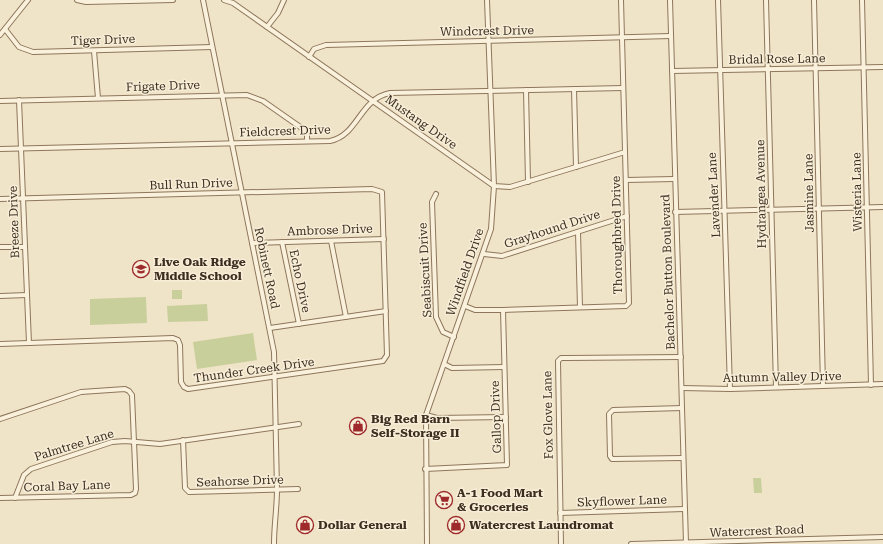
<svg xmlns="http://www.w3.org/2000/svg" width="883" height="544" font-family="'Roboto Serif',serif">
<rect width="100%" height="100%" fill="#f0e4c8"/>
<g fill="#c9cf9b">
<rect x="172" y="290" width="10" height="9"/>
<path d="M146,297L147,323L90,325V299Z"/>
<path d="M207,304L208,321L168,322L167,306Z"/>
<path d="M253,333L257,360L197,369L193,342Z"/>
<path d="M753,478H761L762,493H754Z"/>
</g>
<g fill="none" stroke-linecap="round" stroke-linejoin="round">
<g stroke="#8d765c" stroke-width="6">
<g id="minor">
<path d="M77,0L86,2L173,0"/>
<path d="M203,0L274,352L277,489C277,508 274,525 274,544"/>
<path d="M224,0L233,3L494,186L510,187L625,152"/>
<path d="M670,0L686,543"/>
<path d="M718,0L730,389"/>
<path d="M766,0L776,387"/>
<path d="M814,0L823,386"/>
<path d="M862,0L871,385"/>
<path d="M267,27L278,13L284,0"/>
<path d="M5,29L19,47L33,52L212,47"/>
<path d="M0,35L28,0"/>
<path d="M94,51L98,98"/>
<path d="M309,57L314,49L326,45L671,36"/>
<path d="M672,71L883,67"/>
<path d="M574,89L576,167"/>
<path d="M526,90L528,182"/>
<path d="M19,100L29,343"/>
<path d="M0,101L247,95L263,101L303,129L307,135V141"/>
<path d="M0,149L330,141C359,135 359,99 390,93L623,88"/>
<path d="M626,180L674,179"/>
<path d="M436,194L432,202L436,317L443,332L454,337"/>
<path d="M0,199L372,189L382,192L387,355L383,361L188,389L184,387L181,382L180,345L178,340L173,338L0,344"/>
<path d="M675,212L883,207"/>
<path d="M578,232L580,307"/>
<path d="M331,241L346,317"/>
<path d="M282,242L299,324"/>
<path d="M252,243L384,239"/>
<path d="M0,247H25"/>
<path d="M484,254L502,256L627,216"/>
<path d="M0,296L27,295"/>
<path d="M465,306L475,310H503L626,306L629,303L621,0"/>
<path d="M270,328L386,311"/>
<path d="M444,364L452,368L504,367"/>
<path d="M682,388L730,389L883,384"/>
<path d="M682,408L613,410L609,414L610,456L612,459L683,458"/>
<path d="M426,415L437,418L506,417"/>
<path d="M0,419L81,392L125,389L129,391L132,395L136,489L135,493L131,495L0,498"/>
<path d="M183,440L185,488L189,492L298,489"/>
<path d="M425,469L507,465L503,310"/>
<path d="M15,498L24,475L31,469L112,442L125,441L160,444L299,424"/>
<path d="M560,513L684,509"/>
<path d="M427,544L426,415L491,229L494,186L487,0"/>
<path d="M561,544L558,361L561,358H567L681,357"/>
<path d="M631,544L883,537"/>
</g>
</g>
<use href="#minor" stroke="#faf1dc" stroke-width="4"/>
</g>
<defs>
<g id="school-ring" transform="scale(0.9)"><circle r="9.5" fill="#f7eed8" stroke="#9e2a2b" stroke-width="1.5"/><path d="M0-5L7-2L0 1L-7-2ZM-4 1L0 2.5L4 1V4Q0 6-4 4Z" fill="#9e2a2b"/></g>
<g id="shop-ring" transform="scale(0.9)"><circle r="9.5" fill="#f7eed8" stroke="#9e2a2b" stroke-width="1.5"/><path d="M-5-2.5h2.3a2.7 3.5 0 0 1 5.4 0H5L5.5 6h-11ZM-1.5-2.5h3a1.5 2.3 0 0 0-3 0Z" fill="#9e2a2b"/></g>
<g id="supermarket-ring" transform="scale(0.9)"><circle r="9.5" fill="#f7eed8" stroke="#9e2a2b" stroke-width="1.5"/><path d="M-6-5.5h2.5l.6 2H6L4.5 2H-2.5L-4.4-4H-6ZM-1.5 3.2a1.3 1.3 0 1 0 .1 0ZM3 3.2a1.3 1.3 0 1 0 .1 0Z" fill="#9e2a2b"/></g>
</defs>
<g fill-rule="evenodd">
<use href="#school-ring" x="141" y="269"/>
<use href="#shop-ring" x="358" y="426"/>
<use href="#supermarket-ring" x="444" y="500"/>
<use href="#shop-ring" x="305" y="525"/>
<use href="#shop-ring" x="456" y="525"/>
</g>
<g text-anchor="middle" stroke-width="3" stroke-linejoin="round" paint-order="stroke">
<g font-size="12" fill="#3d2e20" stroke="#f7eed8">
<text transform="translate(487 31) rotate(-1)" y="4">Windcrest Drive</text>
<text transform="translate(103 40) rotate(-2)" y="4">Tiger Drive</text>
<text transform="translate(777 59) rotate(-1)" y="4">Bridal Rose Lane</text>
<text transform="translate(163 86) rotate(-2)" y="4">Frigate Drive</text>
<text transform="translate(421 122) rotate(35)" y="4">Mustang Drive</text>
<text transform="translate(285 131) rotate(-2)" y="4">Fieldcrest Drive</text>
<text transform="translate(191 184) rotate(-2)" y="4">Bull Run Drive</text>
<text transform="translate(857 192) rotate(-91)" y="4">Wisteria Lane</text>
<text transform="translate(809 193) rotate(-91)" y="4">Jasmine Lane</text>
<text transform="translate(761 194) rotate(-91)" y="4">Hydrangea Avenue</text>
<text transform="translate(714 195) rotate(-93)" y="4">Lavender Lane</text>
<text transform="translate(14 222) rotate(-92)" y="4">Breeze Drive</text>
<text transform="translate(552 229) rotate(-18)" y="4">Grayhound Drive</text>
<text transform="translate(330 230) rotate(-2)" y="4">Ambrose Drive</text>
<text transform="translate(617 235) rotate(-91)" y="4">Thoroughbred Drive</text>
<text transform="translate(267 268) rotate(78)" y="4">Robinett Road</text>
<text transform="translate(425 270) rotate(-93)" y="4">Seabiscuit Drive</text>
<text transform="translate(465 272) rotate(-71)" y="4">Windfield Drive</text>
<text transform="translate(668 272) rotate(-92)" y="4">Bachelor Button Boulevard</text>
<text transform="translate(300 281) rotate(78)" y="4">Echo Drive</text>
<text transform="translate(254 370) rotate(-8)" y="4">Thunder Creek Drive</text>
<text transform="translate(782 377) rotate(-1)" y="4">Autumn Valley Drive</text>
<text transform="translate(548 415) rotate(-91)" y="4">Fox Glove Lane</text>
<text transform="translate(496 417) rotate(-92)" y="4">Gallop Drive</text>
<text transform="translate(74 445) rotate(-17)" y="4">Palmtree Lane</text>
<text transform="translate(240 481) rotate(-2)" y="4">Seahorse Drive</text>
<text transform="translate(67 486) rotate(-2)" y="4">Coral Bay Lane</text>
<text transform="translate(622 501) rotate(-2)" y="4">Skyflower Lane</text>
<text transform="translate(757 531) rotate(-2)" y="4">Watercrest Road</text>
</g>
<g font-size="12" font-weight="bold" fill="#3d2e20" stroke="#f7eed8" text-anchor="start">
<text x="154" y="266">Live Oak Ridge<tspan x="154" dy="14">Middle School</tspan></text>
<text x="371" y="423">Big Red Barn<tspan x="371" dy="14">Self-Storage II</tspan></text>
<text x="457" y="497">A-1 Food Mart<tspan x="457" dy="14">&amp; Groceries</tspan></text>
<text x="318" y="529">Dollar General</text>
<text x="469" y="529">Watercrest Laundromat</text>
</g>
</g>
</svg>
